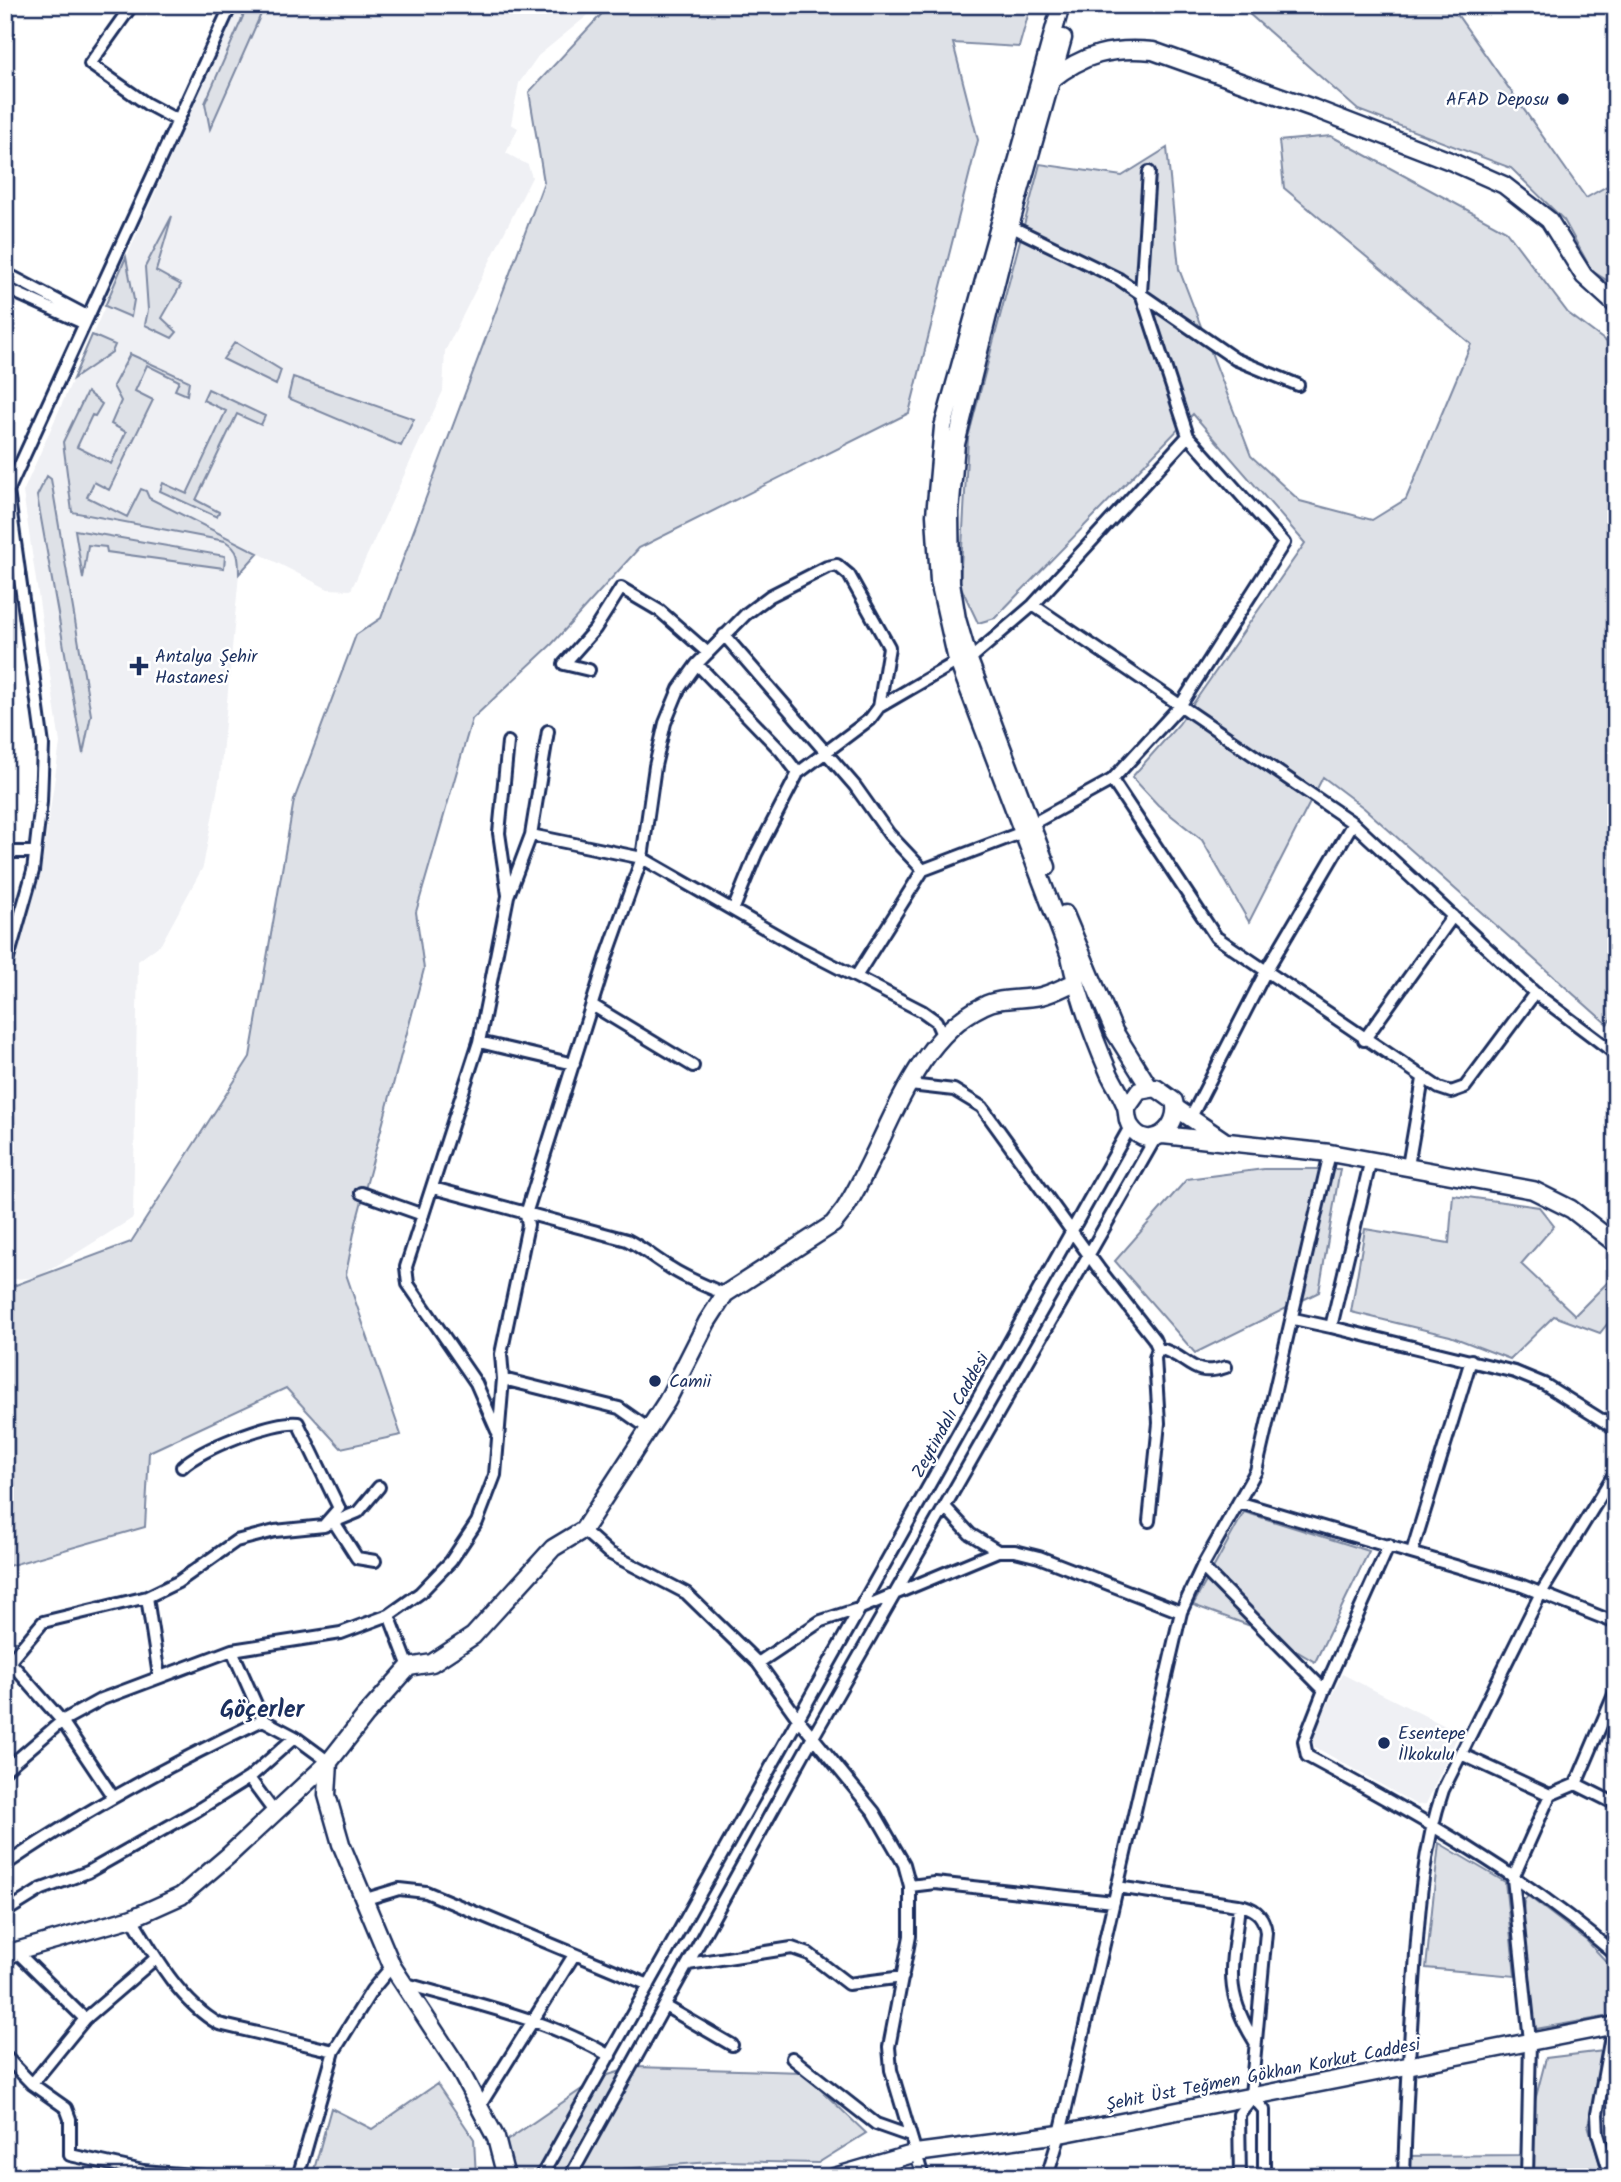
<svg xmlns="http://www.w3.org/2000/svg" width="1621" height="2182" viewBox="0 0 1621 2182" font-family="Kalam,sans-serif">
<rect width="100%" height="100%" fill="#fff"/>
<filter id="ink" filterUnits="userSpaceOnUse"><feTurbulence type="fractalNoise" baseFrequency=".0143" numOctaves="2"/><feDisplacementMap in="SourceGraphic" scale="14" xChannelSelector="R" yChannelSelector="G"/><feConvolveMatrix kernelMatrix="1 2 1 2 8 2 1 2 1" color-interpolation-filters="sRGB"/></filter>
<g filter="url(#ink)">
<path fill="#eff0f4" d="M238,5H595L593,11L538,56L519,83L511,124L518,128L506,153L528,165L532,177L445,351L443,391L351,590L328,589L258,553L239,574L220,776L203,867L161,944L138,961L133,1218L38,1277L5,1280V982L40,878L60,743L23,492Z
M1342,1674L1459,1733L1426,1804L1417,1805L1315,1747L1312,1739Z"/>
<path fill="#dee1e7" stroke="#7c88a2" stroke-width="2" d="M248,5H265L210,129L205,103Z
M610,5H1031L1019,47L953,43L978,140L909,413L639,548L552,644L472,719L416,912L424,969L356,1223L346,1274L401,1435L341,1448L286,1388L149,1452L145,1527L5,1567V1289L131,1242L250,1057L294,800L356,635L381,618L544,182L529,92Z
M1239,5H1459L1454,10L1586,198L1616,181V286L1592,271L1564,220L1511,168L1358,110Z
M1331,136L1506,231L1568,313L1616,349V1013L1607,1024L1364,808L1323,777L1249,922L1202,840L1158,805L1132,777L1179,724L1305,543L1193,414L995,618L978,623L960,585L968,438L1040,164L1122,176L1167,148L1179,269L1251,456L1300,501L1372,520L1406,499L1471,344L1284,188L1279,141Z
M172,216L156,271L181,285L162,318L177,332L172,338L145,325L148,310L145,267Z
M126,257L134,300L131,317L105,306Z
M92,335L115,345L112,352L73,379Z
M235,342L281,370L276,385L223,359Z
M130,354L189,381L187,395L175,390L179,381L147,365L135,391L153,400L109,490L94,482L87,497L127,517L141,489L146,491L149,498L258,553L239,574C239,558 239,550 225,541L72,512L63,442L87,392L102,404L95,416L92,415L77,447L111,464L126,432L111,424L121,401L113,386Z
M293,377L414,419L401,446L288,398Z
M208,389L265,416L261,425L237,414L196,500L219,512L217,517L160,491L163,483L187,494L226,411L203,400Z
M47,476L51,479L91,715L83,754L37,496Z
M75,530L225,556L224,568L107,552L106,547L88,545L83,579Z
M1264,1169H1340L1319,1292L1195,1353L1115,1261L1187,1179Z
M1453,1195L1539,1207L1554,1226L1521,1264L1575,1315L1616,1274V1313L1600,1333L1554,1316L1510,1359L1450,1336L1351,1312L1365,1229L1449,1243Z
M1244,1512L1369,1551L1315,1662L1259,1629L1193,1605Z
M1439,1843L1505,1882L1515,1976L1426,1968Z
M1528,1896L1587,1941L1616,1972V2015L1530,2030L1523,1912L1524,1899Z
M1604,2051L1588,2125L1604,2177H1403L1404,2156L1521,2155L1546,2058Z
M635,2067L802,2072L866,2133L818,2163L724,2161L516,2177L505,2142L598,2078Z
M437,2084L474,2139L476,2177H312L331,2108L372,2129Z"/>
<g fill="none" stroke-linecap="round" stroke-linejoin="round">
<g stroke="#1b2f5e" stroke-width="16">
<path id="street" d="M132,5L90,64L147,104L177,120
M1010,226L1119,279L1235,359L1298,385
M5,273L87,316
M5,288L83,323
M1033,605L1353,823L1535,993L1616,1054
M724,635L855,786L889,834L923,870
M969,660L1033,605L1188,436L1141,293L1149,172
M697,664L781,751L798,773
M589,670L564,664L595,629L621,588L660,611L708,653
M879,707L958,661
M1112,780L1180,706L1284,543L1188,436
M1032,824L1112,780L1216,937L1439,1088L1451,1092L1465,1087L1535,993
M531,835L642,858L794,945L922,1011L936,1021L943,1037
M5,852H35
M508,895L499,833L508,742
M5,969L33,871L41,802L43,745L8,491L231,5
M857,975L923,870L1023,832
M592,1005L693,1066
M1364,1040L1453,916
M479,1042L574,1064
M910,1085L954,1090L982,1107L1099,1269L1154,1339L1158,1348L1155,1358L1159,1423L1149,1521
M1191,1117L1266,971L1353,823
M1408,1166L1423,1079
M433,1188L627,1240C643,1248 654,1258 669,1267C687,1279 706,1286 725,1294
M361,1193L423,1215
M1294,1319L1331,1327L1371,1159
M1331,1327L1515,1372L1544,1384L1616,1429
M1158,1348C1190,1356 1190,1379 1226,1367
M503,1379L619,1408L649,1429
M497,1431L476,1383L408,1284L406,1267L479,1042L508,896L531,835L548,731
M182,1467C200,1449 274,1420 298,1423L339,1508L325,1524
M1241,1503L1520,1585L1616,1623
M945,1507L970,1534L998,1551
M334,1522L357,1558L375,1561
M583,1530L609,1553L686,1593L758,1663L799,1720L874,1812L904,1864L910,1886V1936L889,2047L891,2070L923,2177
M1412,1552L1471,1360
M1202,1567L1324,1690L1304,1741L1307,1756C1415,1814 1523,1874 1616,1955
M147,1597L159,1676
M389,1615L409,1667
M232,1650L263,1720L295,1737L329,1762
M10,1662L62,1721L113,1797
M758,1663L821,1621L861,1608L998,1551H1015L1039,1557L1181,1612
M5,1667L43,1622L147,1597L178,1582L236,1541L275,1531L324,1526L358,1512L379,1487
M1324,1690L1389,1545
M1461,1754L1550,1795L1513,1878L1530,2041L1527,2177
M5,1770L62,1721L102,1699L232,1650L341,1633L389,1615L420,1593L451,1561L477,1522L495,1475L503,1379L501,1354L528,1225L526,1214L607,956L642,858L655,766L665,723L679,689L697,664L746,614L770,596L827,567L837,565L849,575L889,647L879,707L870,719L798,773L756,854L734,908
M249,1778L275,1813
M1576,1784L1616,1804
M1550,1795L1576,1784L1616,1690
M5,1865C87,1809 174,1762 263,1720
M910,1886L935,1883L1114,1902
M1117,1887L1244,1906C1258,1910 1264,1918 1266,1932L1251,2095L1264,2110V2177
M366,1899L399,1889L426,1892L649,1985
M1239,1905C1233,1965 1221,1988 1255,2042
M5,1912L42,1889L88,1872L196,1811L249,1778L295,1737
M132,1918C154,1955 180,2002 219,2024L334,2051
M16,1951L85,2019
M688,1964L792,1948L809,1954L848,1984L903,1977
M403,1983C472,2003 548,2019 610,2056
M665,2006L732,2045
M5,2056L32,2084L66,2108L70,2119V2155L143,2171L218,2177
M792,2058L876,2124L910,2136
M32,2084L85,2019L156,1958
M479,2107L574,1955
M298,2177L334,2051L372,1990L392,1966
M541,2177L1130,1127
M570,2177L813,1737L1156,1137
M1047,2177L1060,2134L1181,1612L1202,1567L1256,1471L1330,1153
M1240,2177L1239,2114L1251,2099
M1404,2177C1406,2107 1410,2038 1415,1969C1419,1907 1423,1849 1443,1790L1541,1593L1616,1471
M1611,2177L1598,2134L1597,2114L1613,2025"/>
</g>
<g stroke="#1b2f5e" stroke-width="21">
<path id="secondary" d="M1061,5L943,427L935,515L939,581L956,656L1070,956C1078,996 1093,1036 1109,1073C1114,1084 1122,1095 1126,1107C1128,1114 1126,1120 1131,1127C1149,1154 1182,1127 1174,1101L1156,1088L1139,1091L1127,1108
M1051,80C1083,54 1112,47 1153,51L1313,108L1450,161L1504,185L1549,220L1584,276L1616,305
M1047,867L969,660L957,619L951,582L950,513L956,444L1010,226L1063,38
M1065,914L1114,1031L1149,1087
M1176,1108L1223,1140
M1163,1135L1330,1153L1533,1190L1571,1209L1616,1244
M329,1762L327,1795L341,1844L392,1966L458,2067L496,2138L506,2177
M5,1958L16,1951L132,1918L181,1896L228,1856L329,1762L365,1716L409,1667L432,1663L473,1636L553,1548L583,1530L667,1401L707,1322L725,1294L833,1224L844,1210C886,1147 909,1041 983,1006C1000,997 1022,1000 1041,996C1053,993 1064,987 1075,982
M834,2177L916,2153L1060,2134L1616,2025"/>
</g>
<use href="#street" stroke="#fff" stroke-width="10"/>
<use href="#secondary" stroke="#fff" stroke-width="16"/>
</g>
</g>
<g fill="#1b2f5e" stroke="#fff" stroke-width="2.5">
<circle cx="1563" cy="99" r="7"/>
<path d="M135.5 655.5h7v7h7v7h-7v7h-7v-7h-7v-7h7z"/>
<circle cx="655" cy="1381" r="7"/>
<circle cx="1384" cy="1743" r="7"/>
</g>
<g text-anchor="middle" stroke-width="5" stroke-linejoin="round" paint-order="stroke">
<g font-size="18" fill="#1b2f5e" stroke="#fff" text-anchor="start">
<text x="1549" y="105" text-anchor="end">AFAD Deposu</text>
<text x="155" y="662">Antalya Şehir<tspan x="155" dy="21">Hastanesi</tspan></text>
<text x="669" y="1387">Camii</text>
<text x="1398" y="1739">Esentepe<tspan x="1398" dy="21">İlkokulu</tspan></text>
</g>
<g font-size="18" fill="#1b2f5e" stroke="#fff">
<text transform="translate(950 1415) rotate(-61)" y="6">Zeytindalı Caddesi</text>
<text transform="translate(1263 2074) rotate(-11)" y="6">Şehit Üst Teğmen Gökhan Korkut Caddesi</text>
</g>
<g font-size="24" font-weight="bold" fill="#1b2f5e" stroke="#fff">
<text x="262" y="1717">Göçerler</text>
</g>
</g>
<rect width="1621" height="2182" fill="none" stroke="#fff" stroke-width="28"/>
<rect x="14" y="14" width="1593" height="2154" fill="none" stroke="#1b2f5e" stroke-width="2.5" filter="url(#ink)"/>
</svg>
